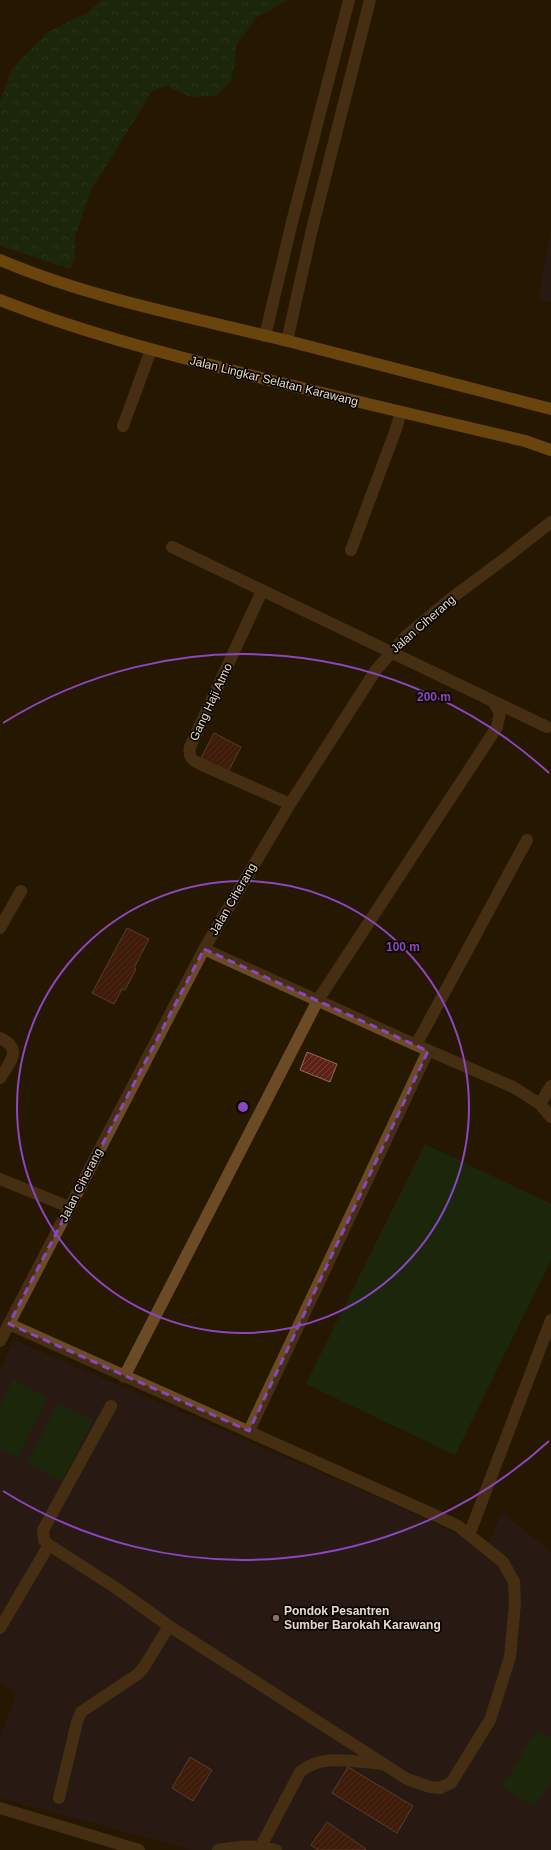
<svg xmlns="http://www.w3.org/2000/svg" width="551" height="1850" viewBox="0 0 551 1850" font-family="Helvetica,sans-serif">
<defs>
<pattern id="forest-crowns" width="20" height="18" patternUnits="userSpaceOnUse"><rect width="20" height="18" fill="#0e391a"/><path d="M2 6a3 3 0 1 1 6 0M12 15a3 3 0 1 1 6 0" fill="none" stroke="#31553a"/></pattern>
<pattern id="building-hatch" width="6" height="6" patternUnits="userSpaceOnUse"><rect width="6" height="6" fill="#5d2118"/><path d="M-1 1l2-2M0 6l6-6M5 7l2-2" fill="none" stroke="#744138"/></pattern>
</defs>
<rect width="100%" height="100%" fill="#271800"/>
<path fill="#2b1d29" d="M551,232V302L538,299Z
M14,1340L405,1509L486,1549L502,1512L551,1552V1850H193L0,1798V1737L17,1693L0,1684V1371Z"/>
<path fill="url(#forest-crowns)" d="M102,0H289L257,17L236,45L235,63L231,82L216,96L190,97L167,86L152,91L89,194L75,237V259L70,269L0,246V103L11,70L49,31L85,14Z"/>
<path fill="#0e391a" d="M425,1144L551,1204V1260L455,1455L306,1384Z
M13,1380L48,1397L18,1458L0,1449V1406Z
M58,1403L93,1420L62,1481L27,1463Z
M537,1729L551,1737V1781L535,1807L502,1787Z"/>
<path fill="url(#building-hatch)" stroke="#8f6b64" d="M214,733L241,747L228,772L201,758Z
M127,928L149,939L134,968L136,969L125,990L122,989L114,1004L92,993Z
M307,1052L337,1064L330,1082L300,1070Z
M190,1757L212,1770L193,1801L172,1788Z
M348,1767L413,1806L397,1833L332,1793Z
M327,1822L366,1849L365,1850H318L311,1845Z"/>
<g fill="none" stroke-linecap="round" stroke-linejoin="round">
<path stroke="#6a4b26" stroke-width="12" d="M265,336L292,222L349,0
M287,341L312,229L370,0
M123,426L151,350
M172,547L547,727
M351,550L396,429L401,412
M262,591L190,747C188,757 192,760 200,764L290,804
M0,928L21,891
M204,949L416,1045L513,1087L540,1104L551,1117
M0,1038C23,1049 11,1061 0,1078
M416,1045L527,840
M540,1104L551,1086
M0,1179L69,1207
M9,1324L439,1517L458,1526L503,1562L514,1582L515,1603L510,1657L490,1720L451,1783L440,1788L430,1787L407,1779L169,1626L116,1588L49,1545L44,1540L43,1530L111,1406
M0,1341L204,949L290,804L376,670L406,636L449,600L508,556L551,522
M124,1377L318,1000L497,727L500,713L493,701
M249,1431L428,1051
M469,1535L551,1320
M0,1628L49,1545
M59,1798L77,1722L81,1712L138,1674L144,1667L169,1626
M0,1808L139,1850
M261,1846L300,1772C322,1753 356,1762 382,1764
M218,1850C239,1846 256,1845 276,1850"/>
<path stroke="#ba7a1d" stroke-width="12" d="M0,260C92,299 191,317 288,341C376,363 463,387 551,409
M0,300C76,330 155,351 234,371C331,396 428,418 525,441L551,450"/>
</g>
<path d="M0 0H551V1850H0ZM204,949L428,1051L249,1431L9,1324Z" fill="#271800" fill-opacity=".55" fill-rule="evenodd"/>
<path fill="none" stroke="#8b46c1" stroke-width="3" stroke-dasharray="8 5" stroke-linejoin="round" d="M204,949L428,1051L249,1431L9,1324Z"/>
<g fill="none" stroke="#8b46c1" stroke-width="2">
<circle cx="243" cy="1107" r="226"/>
<path d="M549 1441A453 453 0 0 1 3 1491M3 723A453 453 0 0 1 549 773"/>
</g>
<circle fill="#8d6e63" stroke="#0b0500" stroke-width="1.5" cx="276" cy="1618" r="4"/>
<g text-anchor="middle" stroke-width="3.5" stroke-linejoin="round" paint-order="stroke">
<g font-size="12" fill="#e4daca" stroke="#0b0500">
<text transform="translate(274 381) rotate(14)" y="4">Jalan Lingkar Selatan Karawang</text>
<text transform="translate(423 624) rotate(-41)" y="4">Jalan Ciherang</text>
<text transform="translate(211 702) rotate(-65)" y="4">Gang Haji Atmo</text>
<text transform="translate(233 899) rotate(-60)" y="4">Jalan Ciherang</text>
<text transform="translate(81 1185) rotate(-63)" y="4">Jalan Ciherang</text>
</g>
<g font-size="12" font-weight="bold" fill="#e4daca" stroke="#0b0500" text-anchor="start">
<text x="284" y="1615">Pondok Pesantren<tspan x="284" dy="14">Sumber Barokah Karawang</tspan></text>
</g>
</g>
<circle cx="243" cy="1107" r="6" fill="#8b46c1" stroke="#0b0500" stroke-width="2"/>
<g font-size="12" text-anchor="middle" font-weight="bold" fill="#8b46c1" stroke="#0b0500" stroke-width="3.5" stroke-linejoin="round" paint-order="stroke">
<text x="434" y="701">200 m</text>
<text x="403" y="951">100 m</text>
</g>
</svg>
